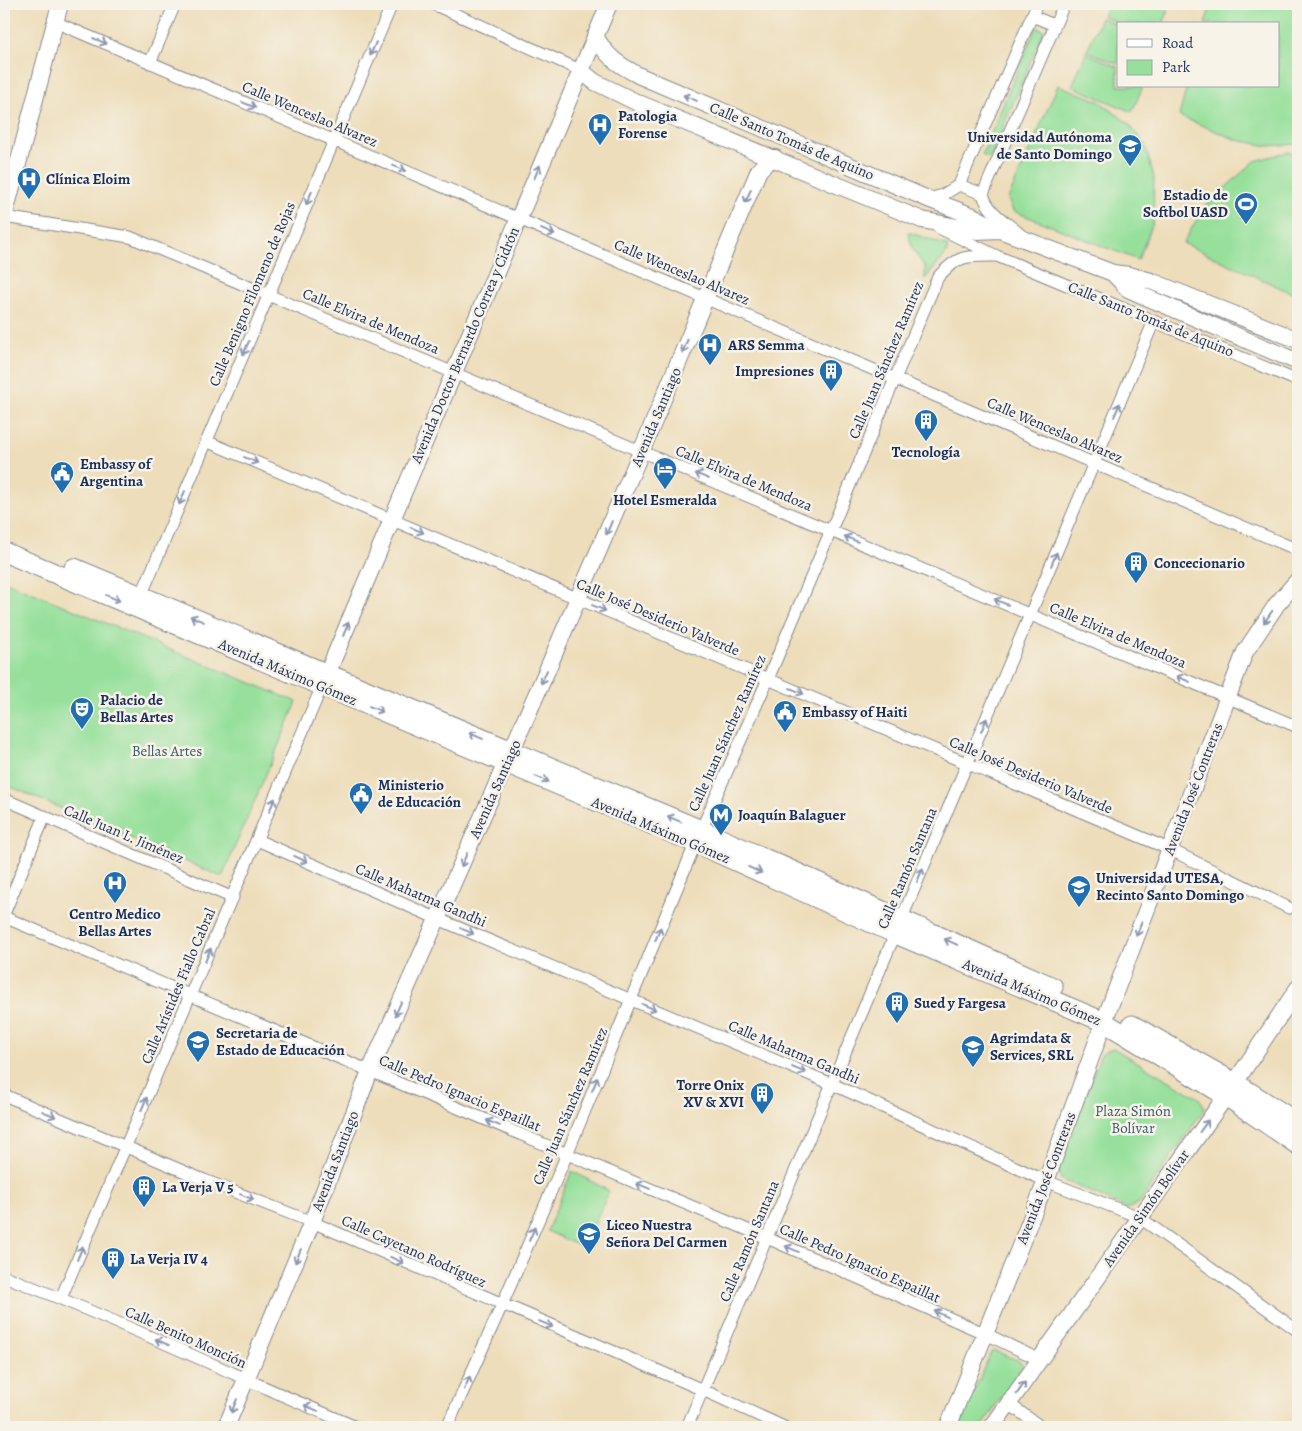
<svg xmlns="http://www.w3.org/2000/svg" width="1302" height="1431" viewBox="0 0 1302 1431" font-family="Alegreya,serif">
<rect width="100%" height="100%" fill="#f7f3e8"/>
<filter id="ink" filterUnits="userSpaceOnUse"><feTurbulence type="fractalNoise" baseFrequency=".02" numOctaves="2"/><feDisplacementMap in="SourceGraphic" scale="10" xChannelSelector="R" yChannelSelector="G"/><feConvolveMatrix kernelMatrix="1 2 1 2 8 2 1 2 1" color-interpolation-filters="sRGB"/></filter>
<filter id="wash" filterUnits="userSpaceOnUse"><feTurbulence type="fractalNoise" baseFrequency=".0096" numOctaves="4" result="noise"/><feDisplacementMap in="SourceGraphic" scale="20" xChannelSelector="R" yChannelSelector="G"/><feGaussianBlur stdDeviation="1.12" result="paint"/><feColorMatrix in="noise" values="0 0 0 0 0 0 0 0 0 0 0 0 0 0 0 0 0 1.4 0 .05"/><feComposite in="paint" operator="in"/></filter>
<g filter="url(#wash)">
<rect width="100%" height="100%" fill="#edddba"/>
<path fill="#96e09b" stroke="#58887c" d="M1108,4H1151L1168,11L1163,24H1121L1103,16Z
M1211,4H1298V144L1268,146L1237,140L1179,116L1187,86H1278V24H1205Z
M1101,18L1118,25V64L1087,51Z
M1036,27L1044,30L990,158L982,155Z
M1086,53L1118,67V86H1143L1132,112L1072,86Z
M1058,85L1099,101L1128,123L1145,145L1154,177L1153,223L1138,260L1013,211L1008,199Z
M1287,152L1298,153V296L1183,243L1205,206L1255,161Z
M908,232L948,246L946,254L925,279V267L913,250Z
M4,581L297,702L222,877L4,784Z
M1113,1048L1199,1098L1205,1108L1139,1203L1127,1209L1061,1179L1058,1171L1101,1054Z
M572,1171L609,1191L584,1248L547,1231Z
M995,1351L1019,1361L1023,1366L981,1427H959L991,1352Z"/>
</g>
<g filter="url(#ink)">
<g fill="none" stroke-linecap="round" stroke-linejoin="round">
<g stroke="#84868c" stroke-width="13">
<path id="street" d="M433,4L580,70
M1032,16L1054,25
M55,22L1298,550
M150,63L175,4
M959,185L983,194
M928,199L943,195L959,185L1037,4
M4,217L130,237L1298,727
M939,228L997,256L1298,381
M1023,237C1008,222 989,215 983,194L1064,4
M206,441L1169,849L1289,908
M141,596L392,4
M4,799L233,898
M257,840L438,919L832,1084L1046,1181L1139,1217L1298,1331
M4,914L45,816
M4,917L767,1238L986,1334L1040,1360
M4,1095L204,1180L312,1222L703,1390L784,1427
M4,1276C123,1322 238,1377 356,1427
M61,1298L322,686
M1009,1404L1041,1427
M447,1427L502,1305L567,1154L701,830L768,679L938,277C959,254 967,256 997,256
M687,1427L1154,321
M1294,1427L1298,1422"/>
</g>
<g stroke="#84868c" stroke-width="18">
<path id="secondary" d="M595,36C608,58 617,64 640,76L928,199L973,216L1000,230L1113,273L1129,275L1151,281L1298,340
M580,70L595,82L636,102L922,220L977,231L999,230
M4,217L60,4
M1113,273L1128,289L1146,297L1298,362
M322,686L609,4
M226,1427L312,1222L370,1071L548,668L641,452L759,170L766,163L775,158
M948,1427L1046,1181L1108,1011L1245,652L1277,604L1298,580
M992,1427L1226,1096L1298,988"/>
</g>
<g stroke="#84868c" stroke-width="21">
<path id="primary" d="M4,552L696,843L896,934L1104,1022L1226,1096L1298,1145
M74,568L701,830L1053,987
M1132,1025L1235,1083L1298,1123"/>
</g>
<use href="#street" stroke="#fff" stroke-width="11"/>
<use href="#secondary" stroke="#fff" stroke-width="16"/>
<use href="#primary" stroke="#fff" stroke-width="19"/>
</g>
<defs><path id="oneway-shaft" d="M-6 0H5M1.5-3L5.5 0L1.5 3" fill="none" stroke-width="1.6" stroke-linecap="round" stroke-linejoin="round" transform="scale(1.25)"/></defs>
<g stroke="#8d97ae">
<use href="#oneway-shaft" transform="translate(100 41) rotate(23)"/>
<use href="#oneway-shaft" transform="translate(373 49) rotate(113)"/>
<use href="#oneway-shaft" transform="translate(690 98) rotate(-157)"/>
<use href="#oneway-shaft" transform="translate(249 105) rotate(23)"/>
<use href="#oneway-shaft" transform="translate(399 168) rotate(23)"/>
<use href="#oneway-shaft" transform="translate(537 172) rotate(-67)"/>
<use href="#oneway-shaft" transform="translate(748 196) rotate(113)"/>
<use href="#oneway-shaft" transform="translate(309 198) rotate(113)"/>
<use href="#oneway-shaft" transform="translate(548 232) rotate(23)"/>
<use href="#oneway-shaft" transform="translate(685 346) rotate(112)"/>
<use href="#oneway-shaft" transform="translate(246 348) rotate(113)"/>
<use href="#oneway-shaft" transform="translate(1117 410) rotate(-67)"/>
<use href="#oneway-shaft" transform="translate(251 460) rotate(23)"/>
<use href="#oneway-shaft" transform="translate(702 476) rotate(-157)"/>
<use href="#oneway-shaft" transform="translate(182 498) rotate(113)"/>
<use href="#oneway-shaft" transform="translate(609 528) rotate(113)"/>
<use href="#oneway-shaft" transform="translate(417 530) rotate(23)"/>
<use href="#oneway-shaft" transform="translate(851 539) rotate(-157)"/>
<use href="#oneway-shaft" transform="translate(1054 559) rotate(-67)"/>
<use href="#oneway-shaft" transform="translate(113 598) rotate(23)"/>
<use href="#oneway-shaft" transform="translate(1001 602) rotate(-157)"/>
<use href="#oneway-shaft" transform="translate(599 608) rotate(23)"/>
<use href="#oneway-shaft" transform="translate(1268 617) rotate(125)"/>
<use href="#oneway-shaft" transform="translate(197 619) rotate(-157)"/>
<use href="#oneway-shaft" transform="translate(346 629) rotate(-67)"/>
<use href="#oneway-shaft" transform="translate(544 677) rotate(114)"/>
<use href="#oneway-shaft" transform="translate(1183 679) rotate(-157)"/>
<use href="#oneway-shaft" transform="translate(797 691) rotate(23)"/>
<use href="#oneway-shaft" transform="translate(376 709) rotate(23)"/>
<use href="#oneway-shaft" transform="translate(984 725) rotate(-67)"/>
<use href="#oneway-shaft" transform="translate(476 736) rotate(-157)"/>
<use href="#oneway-shaft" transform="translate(542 779) rotate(22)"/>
<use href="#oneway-shaft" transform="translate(272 805) rotate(-67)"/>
<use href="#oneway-shaft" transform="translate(674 819) rotate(-157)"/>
<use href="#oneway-shaft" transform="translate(301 859) rotate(24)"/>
<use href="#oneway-shaft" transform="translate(464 860) rotate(114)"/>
<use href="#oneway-shaft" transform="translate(755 870) rotate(24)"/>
<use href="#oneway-shaft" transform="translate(920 875) rotate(-67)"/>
<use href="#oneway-shaft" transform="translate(1139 929) rotate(111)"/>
<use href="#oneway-shaft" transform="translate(467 931) rotate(23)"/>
<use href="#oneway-shaft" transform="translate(658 934) rotate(-67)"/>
<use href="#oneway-shaft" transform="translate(951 942) rotate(-156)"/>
<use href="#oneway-shaft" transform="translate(208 955) rotate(-67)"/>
<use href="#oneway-shaft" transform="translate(649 1007) rotate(23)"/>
<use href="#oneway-shaft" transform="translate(398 1009) rotate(114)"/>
<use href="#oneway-shaft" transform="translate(799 1070) rotate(23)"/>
<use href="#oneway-shaft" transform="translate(595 1084) rotate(-67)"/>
<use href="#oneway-shaft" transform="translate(144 1104) rotate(-67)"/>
<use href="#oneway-shaft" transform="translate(49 1114) rotate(23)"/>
<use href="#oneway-shaft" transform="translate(493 1123) rotate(-157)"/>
<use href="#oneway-shaft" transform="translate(1204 1126) rotate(-54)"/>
<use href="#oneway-shaft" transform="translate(643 1186) rotate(-157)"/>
<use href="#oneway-shaft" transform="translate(247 1197) rotate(22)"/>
<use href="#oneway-shaft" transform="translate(532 1234) rotate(-67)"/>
<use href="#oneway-shaft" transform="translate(792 1249) rotate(-156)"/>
<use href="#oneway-shaft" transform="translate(80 1253) rotate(-67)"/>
<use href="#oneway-shaft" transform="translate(298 1256) rotate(113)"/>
<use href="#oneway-shaft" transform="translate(397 1260) rotate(24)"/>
<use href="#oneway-shaft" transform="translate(941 1314) rotate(-156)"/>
<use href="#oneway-shaft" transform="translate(546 1324) rotate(23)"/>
<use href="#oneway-shaft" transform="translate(162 1342) rotate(-156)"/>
<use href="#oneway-shaft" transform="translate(467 1383) rotate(-66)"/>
<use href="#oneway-shaft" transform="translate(1021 1388) rotate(-55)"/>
<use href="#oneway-shaft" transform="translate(234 1406) rotate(113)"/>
<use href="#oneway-shaft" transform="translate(311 1408) rotate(-157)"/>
</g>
</g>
<defs>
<g id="hospital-pin" transform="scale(1.25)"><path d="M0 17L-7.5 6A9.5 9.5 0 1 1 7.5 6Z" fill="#1f6fb2" stroke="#f7f3e8"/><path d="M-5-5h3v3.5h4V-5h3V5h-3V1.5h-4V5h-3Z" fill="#fff"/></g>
<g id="university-pin" transform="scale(1.25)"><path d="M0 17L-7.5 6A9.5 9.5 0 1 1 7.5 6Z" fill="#1f6fb2" stroke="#f7f3e8"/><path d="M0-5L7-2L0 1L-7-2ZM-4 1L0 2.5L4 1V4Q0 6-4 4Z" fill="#fff"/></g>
<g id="stadium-pin" transform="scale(1.25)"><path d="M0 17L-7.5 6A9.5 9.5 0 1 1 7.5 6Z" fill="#1f6fb2" stroke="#f7f3e8"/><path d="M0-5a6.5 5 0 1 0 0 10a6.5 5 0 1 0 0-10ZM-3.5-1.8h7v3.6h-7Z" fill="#fff"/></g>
<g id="building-pin" transform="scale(1.25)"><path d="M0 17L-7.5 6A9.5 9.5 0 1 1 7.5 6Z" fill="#1f6fb2" stroke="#f7f3e8"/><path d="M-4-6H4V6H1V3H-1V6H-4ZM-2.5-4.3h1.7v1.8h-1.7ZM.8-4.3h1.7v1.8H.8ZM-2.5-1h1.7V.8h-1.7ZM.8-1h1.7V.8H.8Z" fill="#fff"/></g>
<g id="hotel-pin" transform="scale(1.25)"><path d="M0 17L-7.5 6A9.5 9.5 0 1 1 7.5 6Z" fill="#1f6fb2" stroke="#f7f3e8"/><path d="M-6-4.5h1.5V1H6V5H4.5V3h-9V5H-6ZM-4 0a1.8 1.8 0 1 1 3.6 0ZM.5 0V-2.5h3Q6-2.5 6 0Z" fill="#fff"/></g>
<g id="civic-pin" transform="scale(1.25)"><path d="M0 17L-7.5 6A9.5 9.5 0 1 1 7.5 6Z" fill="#1f6fb2" stroke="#f7f3e8"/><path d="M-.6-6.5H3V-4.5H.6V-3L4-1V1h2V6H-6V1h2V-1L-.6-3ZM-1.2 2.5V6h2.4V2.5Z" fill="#fff"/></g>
<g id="theatre-pin" transform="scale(1.25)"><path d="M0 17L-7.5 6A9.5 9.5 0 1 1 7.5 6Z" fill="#1f6fb2" stroke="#f7f3e8"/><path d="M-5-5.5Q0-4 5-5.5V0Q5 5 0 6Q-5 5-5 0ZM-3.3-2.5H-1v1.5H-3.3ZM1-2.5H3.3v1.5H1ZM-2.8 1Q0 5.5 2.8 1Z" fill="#fff"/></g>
<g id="metro-pin" transform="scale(1.25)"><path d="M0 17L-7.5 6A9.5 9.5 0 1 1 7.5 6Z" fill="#1f6fb2" stroke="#f7f3e8"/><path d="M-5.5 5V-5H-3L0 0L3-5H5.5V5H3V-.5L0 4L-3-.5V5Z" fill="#fff"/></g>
<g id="school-pin" transform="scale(1.25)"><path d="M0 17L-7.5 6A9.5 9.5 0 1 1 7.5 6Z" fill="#1f6fb2" stroke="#f7f3e8"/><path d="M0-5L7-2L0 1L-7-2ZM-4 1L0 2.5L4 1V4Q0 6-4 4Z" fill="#fff"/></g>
</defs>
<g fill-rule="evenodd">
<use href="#hospital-pin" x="600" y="125"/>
<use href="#university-pin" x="1130" y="146"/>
<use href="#hospital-pin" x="29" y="179"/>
<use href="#stadium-pin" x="1246" y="204"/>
<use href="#hospital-pin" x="710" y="345"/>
<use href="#building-pin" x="831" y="371"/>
<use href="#building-pin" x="926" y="421"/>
<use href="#hotel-pin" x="665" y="469"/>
<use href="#civic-pin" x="62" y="473"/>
<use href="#building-pin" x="1136" y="563"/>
<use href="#theatre-pin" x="82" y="709"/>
<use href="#civic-pin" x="785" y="712"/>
<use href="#civic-pin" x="361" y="794"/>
<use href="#metro-pin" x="721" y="815"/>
<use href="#hospital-pin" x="115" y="883"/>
<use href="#university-pin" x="1079" y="887"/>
<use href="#building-pin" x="897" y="1003"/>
<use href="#university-pin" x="198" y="1042"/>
<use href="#university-pin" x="973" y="1047"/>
<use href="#building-pin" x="762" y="1094"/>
<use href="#building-pin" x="144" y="1187"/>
<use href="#school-pin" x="589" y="1234"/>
<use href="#building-pin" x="113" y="1259"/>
</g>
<g text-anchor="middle" stroke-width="5" stroke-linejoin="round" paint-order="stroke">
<g font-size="15" fill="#1b2f5e" stroke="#f7f3e8">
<text transform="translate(310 114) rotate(23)" y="5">Calle Wenceslao Alvarez</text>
<text transform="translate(792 141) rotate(23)" y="5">Calle Santo Tomás de Aquino</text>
<text transform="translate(682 272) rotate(23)" y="5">Calle Wenceslao Alvarez</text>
<text transform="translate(252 294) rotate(-67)" y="5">Calle Benigno Filomeno de Rojas</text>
<text transform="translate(1151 319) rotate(22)" y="5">Calle Santo Tomás de Aquino</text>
<text transform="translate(371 321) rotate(23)" y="5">Calle Elvira de Mendoza</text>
<text transform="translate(465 345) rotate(-67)" y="5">Avenida Doctor Bernardo Correa y Cidrón</text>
<text transform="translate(886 360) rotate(-67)" y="5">Calle Juan Sánchez Ramírez</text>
<text transform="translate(656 417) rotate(-67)" y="5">Avenida Santiago</text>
<text transform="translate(1055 430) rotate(23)" y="5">Calle Wenceslao Alvarez</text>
<text transform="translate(744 478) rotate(23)" y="5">Calle Elvira de Mendoza</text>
<text transform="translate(658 617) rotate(23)" y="5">Calle José Desiderio Valverde</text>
<text transform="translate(1118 635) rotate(23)" y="5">Calle Elvira de Mendoza</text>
<text transform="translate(288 672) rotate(23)" y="5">Avenida Máximo Gómez</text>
<text transform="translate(727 733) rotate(-66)" y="5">Calle Juan Sánchez Ramírez</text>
<text transform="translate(1031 775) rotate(23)" y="5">Calle José Desiderio Valverde</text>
<text transform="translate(495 789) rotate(-66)" y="5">Avenida Santiago</text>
<text transform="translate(1193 789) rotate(-69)" y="5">Avenida José Contreras</text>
<text transform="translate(661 830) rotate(23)" y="5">Avenida Máximo Gómez</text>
<text transform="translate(124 834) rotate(23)" y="5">Calle Juan L. Jiménez</text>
<text transform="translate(907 868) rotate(-67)" y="5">Calle Ramón Santana</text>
<text transform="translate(421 895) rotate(23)" y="5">Calle Mahatma Gandhi</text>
<text transform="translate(178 986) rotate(-67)" y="5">Calle Arístides Fiallo Cabral</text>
<text transform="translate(1032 992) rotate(23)" y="5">Avenida Máximo Gómez</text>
<text transform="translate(794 1052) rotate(23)" y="5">Calle Mahatma Gandhi</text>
<text transform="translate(460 1093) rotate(23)" y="5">Calle Pedro Ignacio Espaillat</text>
<text transform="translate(570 1106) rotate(-67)" y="5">Calle Juan Sánchez Ramírez</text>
<text transform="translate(335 1161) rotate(-69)" y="5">Avenida Santiago</text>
<text transform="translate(1046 1178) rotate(-69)" y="5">Avenida José Contreras</text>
<text transform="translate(1146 1208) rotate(-55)" y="5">Avenida Simón Bolívar</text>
<text transform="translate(749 1241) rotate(-67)" y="5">Calle Ramón Santana</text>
<text transform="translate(414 1251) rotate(24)" y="5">Calle Cayetano Rodríguez</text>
<text transform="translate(860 1263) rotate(24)" y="5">Calle Pedro Ignacio Espaillat</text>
<text transform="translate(186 1337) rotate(24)" y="5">Calle Benito Monción</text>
</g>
<g font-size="15" font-weight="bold" fill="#1b2f5e" stroke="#f7f3e8" text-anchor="start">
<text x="618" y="121">Patologia<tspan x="618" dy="17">Forense</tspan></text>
<text x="1112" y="142" text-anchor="end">Universidad Autónoma<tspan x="1112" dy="17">de Santo Domingo</tspan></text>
<text x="46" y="184">Clínica Eloim</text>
<text x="1228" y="200" text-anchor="end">Estadio de<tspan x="1228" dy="17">Softbol UASD</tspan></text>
<text x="728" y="350">ARS Semma</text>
<text x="814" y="376" text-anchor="end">Impresiones</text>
<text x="926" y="457" text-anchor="middle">Tecnología</text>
<text x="80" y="469">Embassy of<tspan x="80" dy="17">Argentina</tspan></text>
<text x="665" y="505" text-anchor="middle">Hotel Esmeralda</text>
<text x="1154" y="568">Concecionario</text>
<text x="100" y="705">Palacio de<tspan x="100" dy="17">Bellas Artes</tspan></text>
<text x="802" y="717">Embassy of Haiti</text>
<text x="378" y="790">Ministerio<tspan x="378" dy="17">de Educación</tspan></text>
<text x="738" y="820">Joaquín Balaguer</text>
<text x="1096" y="883">Universidad UTESA,<tspan x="1096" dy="17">Recinto Santo Domingo</tspan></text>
<text x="115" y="919" text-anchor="middle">Centro Medico<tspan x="115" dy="17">Bellas Artes</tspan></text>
<text x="914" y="1008">Sued y Fargesa</text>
<text x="216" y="1038">Secretaria de<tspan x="216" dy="17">Estado de Educación</tspan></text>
<text x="990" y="1043">Agrimdata &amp;<tspan x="990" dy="17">Services, SRL</tspan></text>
<text x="744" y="1090" text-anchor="end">Torre Onix<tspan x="744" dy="17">XV &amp; XVI</tspan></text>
<text x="162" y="1192">La Verja V 5</text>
<text x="606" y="1230">Liceo Nuestra<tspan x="606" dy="17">Señora Del Carmen</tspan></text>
<text x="130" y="1264">La Verja IV 4</text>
</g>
<g font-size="15" fill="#3a5b6d" stroke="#f7f3e8">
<text x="167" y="756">Bellas Artes</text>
<text x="1133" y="1116">Plaza Simón<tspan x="1133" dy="17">Bolívar</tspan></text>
</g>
</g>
<rect width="1302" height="1431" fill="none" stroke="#f7f3e8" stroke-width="20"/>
<rect x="1117" y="22" width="162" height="65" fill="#f7f3e8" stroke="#9fa5b1"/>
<rect x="1127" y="39" width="25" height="8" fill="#ffffff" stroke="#9fa5b1"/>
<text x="1162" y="48" font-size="15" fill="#1b2f5e">Road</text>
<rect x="1127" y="60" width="25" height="15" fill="#96e09b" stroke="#9fa5b1"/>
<text x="1162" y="72" font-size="15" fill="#1b2f5e">Park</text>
</svg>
